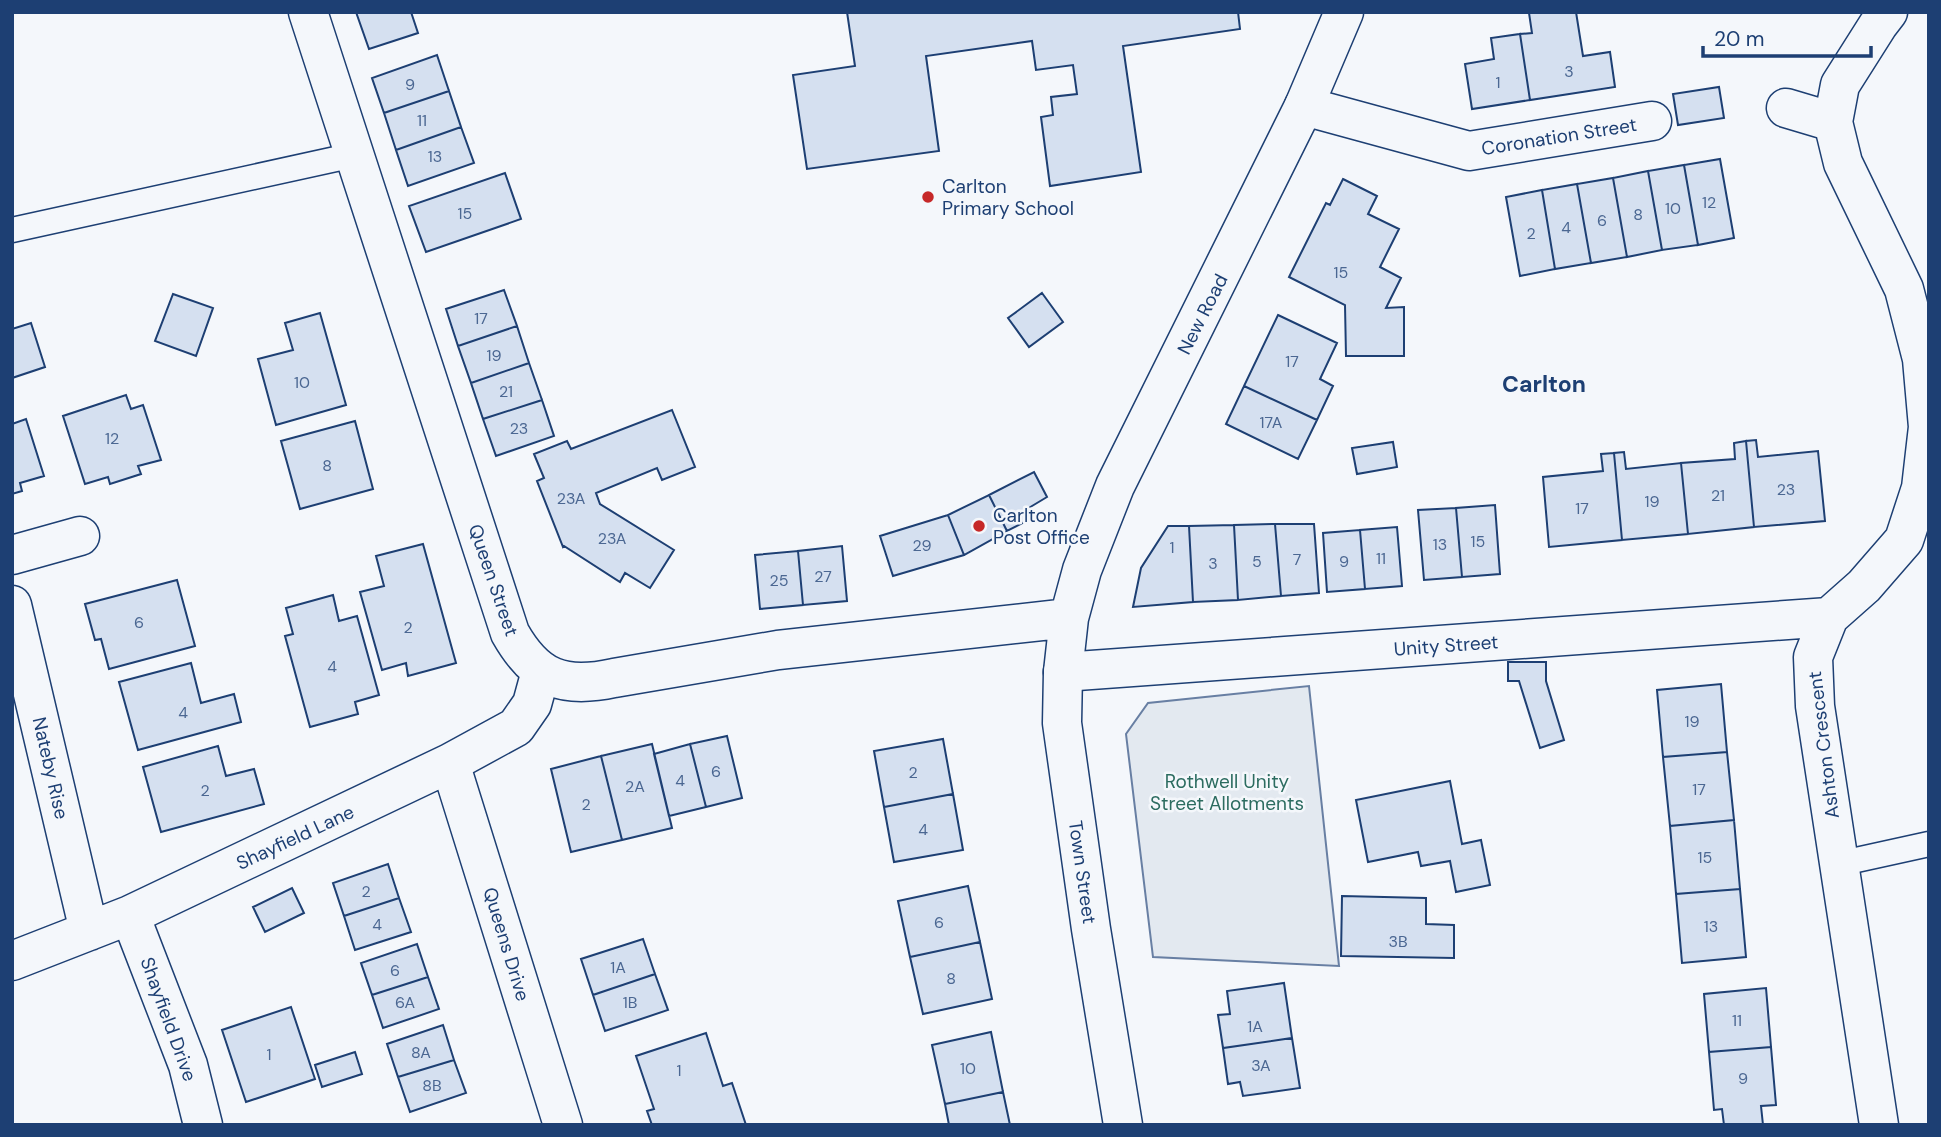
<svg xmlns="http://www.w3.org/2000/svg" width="1941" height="1137" viewBox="0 0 1941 1137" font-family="'DM Sans',sans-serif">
<rect width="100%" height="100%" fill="#f4f7fb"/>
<path fill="#e3e9f0" stroke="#687fa3" stroke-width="2" d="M1309,686L1339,966L1153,957L1126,734L1148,703Z"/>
<path fill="#d5e0f0" stroke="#1d3f73" stroke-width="2" d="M356,12H411L418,33L369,49Z
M847,12H1238L1240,29L1123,46L1141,172L1050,186L1041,117L1053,115L1051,97L1077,94L1073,65L1036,70L1032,41L926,56L939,151L807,169L793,75L855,66Z
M1576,12L1583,56L1610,52L1615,87L1530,100L1520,34L1532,33L1529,13Z
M1520,34L1530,100L1472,109L1465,64L1494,59L1491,38Z
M437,55L449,91L384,113L372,78Z
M1719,87L1724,118L1678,125L1673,94Z
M449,91L461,127L396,150L384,113Z
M461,127L474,163L408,186L396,150Z
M1720,159L1734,238L1698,245L1684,165Z
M1684,165L1698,245L1662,250L1648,171Z
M1648,171L1662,250L1627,257L1613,178Z
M505,173L521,219L426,252L409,206Z
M1613,178L1627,257L1591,263L1577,184Z
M1343,179L1377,196L1368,214L1399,229L1380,267L1401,278L1386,308L1404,307V356H1346L1345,305L1289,277L1326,203L1330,205Z
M1577,184L1591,263L1555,269L1542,190Z
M1542,190L1555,269L1520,276L1506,197Z
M504,290L517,326L458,346L446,309Z
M1042,293L1063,322L1029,347L1008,318Z
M173,294L213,308L196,356L155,341Z
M320,313L346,405L276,425L258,359L293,350L285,323Z
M1278,315L1337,343L1320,379L1333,386L1317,420L1244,386Z
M31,323L45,367L12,378V329Z
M517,326L529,363L471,383L458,346Z
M529,363L542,400L483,419L471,383Z
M1244,386L1317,420L1298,459L1226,424Z
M126,395L131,409L143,405L161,460L138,466L141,474L110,484L108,477L85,484L63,416Z
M542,400L554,436L496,456L483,419Z
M672,410L695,467L662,480L657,468L596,493L600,504L674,550L650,588L625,573L620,582L564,546L563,547L537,481L544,478L534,454L567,441L571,449Z
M26,419L44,476L20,483L22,491L12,494V424Z
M355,421L373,489L300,509L281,441Z
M1756,440L1758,457L1818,451L1825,521L1754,527L1746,441Z
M1746,441L1754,527L1688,534L1681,463L1735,459L1734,443Z
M1393,442L1397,467L1357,474L1352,448Z
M1624,452L1626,469L1681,463L1688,534L1622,540L1614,453Z
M1614,453L1622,540L1549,547L1543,477L1603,471L1601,454Z
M1034,472L1047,497L1027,509L1032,518L1007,531L989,495Z
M989,495L1007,531L964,555L948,515Z
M1495,505L1500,574L1462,577L1456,508Z
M1456,508L1462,577L1424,580L1418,510Z
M948,515L964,555L893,576L880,536Z
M1275,524L1281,596L1238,600L1234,525Z
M1275,524H1314L1319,593L1281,596Z
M1234,525L1238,600L1193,602L1189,526Z
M1168,526H1189L1193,602L1133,607L1141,568Z
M1397,527L1402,586L1365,589L1360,530Z
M1360,530L1365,589L1327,592L1323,533Z
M423,544L456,663L408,676L406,663L382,670L360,592L384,586L376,556Z
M842,546L847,601L803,605L798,551Z
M798,551L803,605L760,609L755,555Z
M177,580L195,646L109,669L101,639L95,640L85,604Z
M333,595L339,621L357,616L379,695L355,702L358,714L310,727L285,636L293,634L286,608Z
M1508,662H1546V681L1564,740L1540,748L1519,681H1508Z
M191,663L201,703L234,694L241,722L138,750L119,682Z
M1721,684L1727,752L1663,757L1657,690Z
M727,736L742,798L706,807L690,744Z
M943,739L953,794L884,807L874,751Z
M652,744L672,828L622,840L601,756Z
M690,744L706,807L669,816L654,754Z
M218,746L226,776L254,769L264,804L161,832L143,767Z
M1727,752L1734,820L1670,826L1663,757Z
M601,756L622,840L571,852L551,769Z
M1450,781L1462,844L1481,840L1490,885L1456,892L1450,861L1421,866L1418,852L1368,862L1356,800Z
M953,794L963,850L894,862L884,807Z
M1734,820L1740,889L1676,894L1670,826Z
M388,864L399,898L344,916L333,883Z
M968,886L980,942L910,957L898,901Z
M292,888L304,913L265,932L253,907Z
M1740,889L1746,957L1682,963L1676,894Z
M1342,896L1426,898V924L1454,925V958L1341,956Z
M399,898L411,932L355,950L344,916Z
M643,939L655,974L593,995L581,959Z
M980,942L992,999L923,1014L910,957Z
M417,944L428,977L372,995L361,963Z
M655,974L668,1010L605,1031L593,995Z
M428,977L439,1009L383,1028L372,995Z
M1284,983L1292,1038L1223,1048L1218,1015L1230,1014L1227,991Z
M1766,988L1771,1047L1709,1052L1704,994Z
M291,1007L315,1079L246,1102L222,1030Z
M443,1025L454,1060L398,1077L387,1044Z
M991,1032L1003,1092L945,1104L932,1045Z
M706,1033L723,1086L732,1083L746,1125H652L647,1111L654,1109L636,1056Z
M1292,1038L1300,1088L1243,1096L1240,1082L1228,1084L1223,1048Z
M1771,1047L1776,1105L1761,1106L1763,1125H1724L1722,1109L1714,1110L1709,1052Z
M355,1052L362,1074L322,1087L315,1065Z
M454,1060L466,1093L410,1112L398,1077Z
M1003,1092L1010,1125H949L945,1104Z"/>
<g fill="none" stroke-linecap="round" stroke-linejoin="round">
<g stroke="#1d3f73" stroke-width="27">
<path id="service" d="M12,230L354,155
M1838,864L1929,844"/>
</g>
<g stroke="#1d3f73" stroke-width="41">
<path id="minor" d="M1304,106L1469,151L1652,121
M1786,108L1833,122
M12,555L80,536
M12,605L89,931
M1063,672L1829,617
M450,763L563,1125
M130,915L188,1065L203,1125
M12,961L130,915L450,763L516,727L532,704L541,671
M1879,1125L1815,706L1813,657L1829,617L1864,586L1904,540L1921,488L1928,427L1922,359L1904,289L1843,163L1833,122L1840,85L1878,25L1888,12"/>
</g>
<g stroke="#1d3f73" stroke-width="41">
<path id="tertiary" d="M308,12L510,633C536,679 563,689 614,678L778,650L1069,618
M1123,1125L1091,929L1062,723L1063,672L1069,618L1082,570L1115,486L1304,106L1344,12"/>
</g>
<use href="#service" stroke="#f4f7fb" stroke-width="24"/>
<use href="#minor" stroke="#f4f7fb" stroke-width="38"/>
<use href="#tertiary" stroke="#f4f7fb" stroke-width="38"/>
</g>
<g fill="#c62828" stroke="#f4f7fb" stroke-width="2.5">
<circle cx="928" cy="197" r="7"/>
<circle cx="979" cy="526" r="7"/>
</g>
<g text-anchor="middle" stroke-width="5" stroke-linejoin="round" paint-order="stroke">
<g font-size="16" fill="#4b6792">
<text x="1569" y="77">3</text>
<text x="1498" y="88">1</text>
<text x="410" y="90">9</text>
<text x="422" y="126">11</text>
<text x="435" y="162">13</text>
<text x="1709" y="208">12</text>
<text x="1673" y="214">10</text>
<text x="465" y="219">15</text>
<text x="1638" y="220">8</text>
<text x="1602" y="226">6</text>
<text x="1566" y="233">4</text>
<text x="1531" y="239">2</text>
<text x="1341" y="278">15</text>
<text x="481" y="324">17</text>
<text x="494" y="361">19</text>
<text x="1292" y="367">17</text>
<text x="302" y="388">10</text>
<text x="506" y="397">21</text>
<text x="1271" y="428">17A</text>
<text x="519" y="434">23</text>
<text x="112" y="444">12</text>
<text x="327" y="471">8</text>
<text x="1786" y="495">23</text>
<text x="1718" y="501">21</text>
<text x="571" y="504">23A</text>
<text x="1652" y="507">19</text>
<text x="1582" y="514">17</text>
<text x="612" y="544">23A</text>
<text x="1478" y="547">15</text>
<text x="1440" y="550">13</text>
<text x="922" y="551">29</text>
<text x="1172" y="553">1</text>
<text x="1381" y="564">11</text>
<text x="1297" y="565">7</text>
<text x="1257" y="567">5</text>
<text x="1344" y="567">9</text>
<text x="1213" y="569">3</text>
<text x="823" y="582">27</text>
<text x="779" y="586">25</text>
<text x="139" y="628">6</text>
<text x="408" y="633">2</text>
<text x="332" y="672">4</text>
<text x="183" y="718">4</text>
<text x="1692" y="727">19</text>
<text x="716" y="777">6</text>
<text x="913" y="778">2</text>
<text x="680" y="786">4</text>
<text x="635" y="792">2A</text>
<text x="1699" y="795">17</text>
<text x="205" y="796">2</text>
<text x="586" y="810">2</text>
<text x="923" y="835">4</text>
<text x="1705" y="863">15</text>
<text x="366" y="897">2</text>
<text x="939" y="928">6</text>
<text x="377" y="930">4</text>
<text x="1711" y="932">13</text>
<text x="1398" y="947">3B</text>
<text x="618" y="973">1A</text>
<text x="395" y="976">6</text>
<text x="951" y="984">8</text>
<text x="405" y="1008">6A</text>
<text x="630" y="1008">1B</text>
<text x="1737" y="1026">11</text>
<text x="1255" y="1032">1A</text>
<text x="421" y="1058">8A</text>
<text x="269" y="1060">1</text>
<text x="1261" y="1071">3A</text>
<text x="968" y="1074">10</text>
<text x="679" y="1076">1</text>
<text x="1743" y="1084">9</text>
<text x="432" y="1091">8B</text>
</g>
<g font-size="19" fill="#1d3f73" stroke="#f4f7fb">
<text transform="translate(1559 136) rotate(-9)" y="7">Coronation Street</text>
<text transform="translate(1202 314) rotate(-63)" y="7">New Road</text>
<text transform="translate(494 580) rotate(71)" y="7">Queen Street</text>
<text transform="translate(1446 645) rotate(-4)" y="7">Unity Street</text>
<text transform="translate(1823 745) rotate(-97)" y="7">Ashton Crescent</text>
<text transform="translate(51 768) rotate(77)" y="7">Nateby Rise</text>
<text transform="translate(295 837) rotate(-25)" y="7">Shayfield Lane</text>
<text transform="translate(1083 872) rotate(82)" y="7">Town Street</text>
<text transform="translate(507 944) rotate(73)" y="7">Queens Drive</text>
<text transform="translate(169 1019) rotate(70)" y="7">Shayfield Drive</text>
</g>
<g font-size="19" fill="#1d3f73" stroke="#f4f7fb" text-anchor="start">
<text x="942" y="193">Carlton<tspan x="942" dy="22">Primary School</tspan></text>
<text x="993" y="522">Carlton<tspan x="993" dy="22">Post Office</tspan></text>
</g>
<g font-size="19" fill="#2c6c60" stroke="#f4f7fb">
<text x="1227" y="788">Rothwell Unity<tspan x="1227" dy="22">Street Allotments</tspan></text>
</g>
<g font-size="23" font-weight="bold" fill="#1d3f73" stroke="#f4f7fb">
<text x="1544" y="392">Carlton</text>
</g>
</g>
<rect width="1941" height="1137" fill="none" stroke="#1d3f73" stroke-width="28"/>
<path d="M1703 46v10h168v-10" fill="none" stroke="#1d3f73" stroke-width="3.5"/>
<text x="1714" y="46" font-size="21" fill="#1d3f73" stroke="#f4f7fb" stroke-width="5" paint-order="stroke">20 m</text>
</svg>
